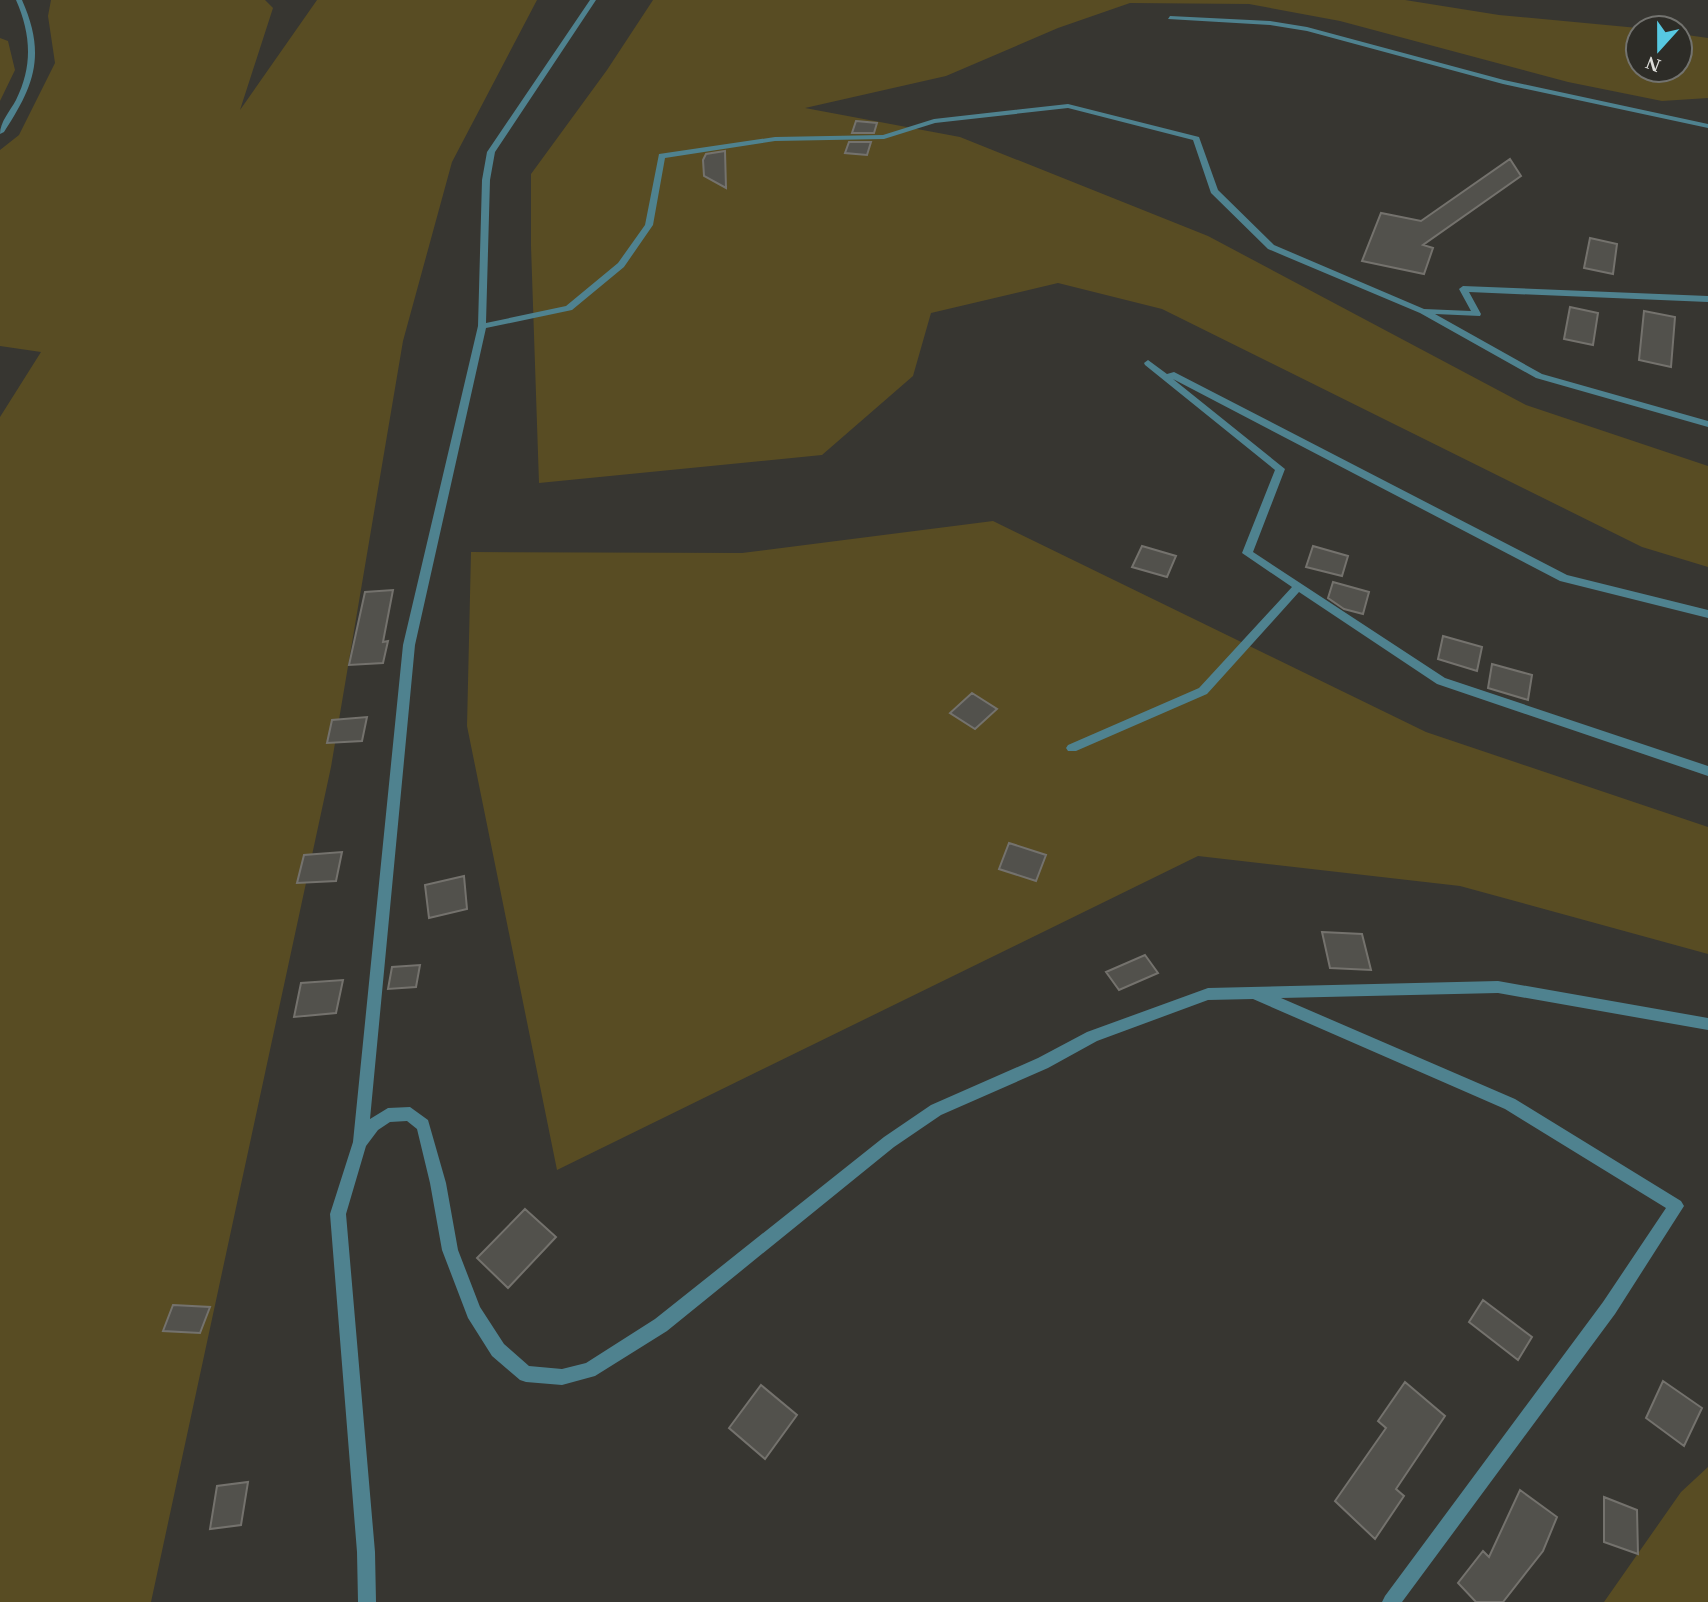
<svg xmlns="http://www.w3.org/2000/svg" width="1708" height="1602" viewBox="0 0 1708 1602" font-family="Georgia,serif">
<rect width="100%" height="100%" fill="#373631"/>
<path fill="#584c23" d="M51,0H265L273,8L240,110L317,0H537L452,162L403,341L331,767L151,1602H0V417L41,352L0,346V150L19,135L55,63L48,16Z
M653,0H1405L1499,15L1638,28V70H1680V34L1708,38V98L1662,101L1568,82L1340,21L1249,4L1130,3L1058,28L946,76L805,108L960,137L1208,236L1526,405L1708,466V567L1642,547L1162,309L1058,283L931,313L913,376L822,455L539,483L531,246V174L607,70Z
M0,38L8,41L15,70L0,101Z
M993,521L1426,732L1708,827V954L1460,886L1198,856L557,1170L467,726L471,552L742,553Z
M1708,1467V1602H1604L1681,1492Z"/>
<path fill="#52514c" stroke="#74726d" stroke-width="2" d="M856,121L877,123L874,133H852Z
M849,142H871L867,155L845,153Z
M725,151L726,188L704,176L703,160L706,154Z
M1510,159L1521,176L1423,245L1433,248L1424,274L1362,261L1381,213L1421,221Z
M1590,238L1617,244L1613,274L1584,268Z
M1570,307L1598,313L1593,345L1564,339Z
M1644,311L1675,317L1671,367L1639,360Z
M1142,546L1176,556L1167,577L1132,567Z
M1313,546L1348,556L1342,576L1306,567Z
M1333,582L1369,592L1363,614L1344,609L1328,598Z
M393,590L383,642L388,641L383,663L349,665L365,592Z
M1443,636L1482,647L1477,671L1438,659Z
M1492,664L1532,675L1528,700L1488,688Z
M972,693L997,709L975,729L950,713Z
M367,717L362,741L327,743L332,720Z
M1009,843L1046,855L1036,881L999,869Z
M342,852L336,881L297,883L304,855Z
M464,876L467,909L429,918L425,885Z
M1322,932L1362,934L1371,970L1330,968Z
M1145,955L1158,973L1119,990L1106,972Z
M420,965L416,987L388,989L392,967Z
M343,980L336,1013L294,1017L301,983Z
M525,1209L556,1237L508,1288L477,1258Z
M1483,1300L1532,1337L1518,1360L1469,1322Z
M173,1305L210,1307L200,1333L163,1331Z
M1663,1381L1702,1408L1684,1446L1646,1418Z
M1405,1382L1445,1416L1396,1489L1404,1496L1375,1539L1335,1501L1386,1428L1378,1421Z
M761,1385L797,1415L765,1459L729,1428Z
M248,1482L241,1525L210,1529L217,1486Z
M1520,1490L1557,1517L1543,1551L1503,1602H1476L1458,1583L1483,1551L1489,1557Z
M1604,1497L1637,1510L1638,1554L1604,1542Z"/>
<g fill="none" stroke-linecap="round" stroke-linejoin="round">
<path fill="#4f828f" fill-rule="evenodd" d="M16,0H22C46,54 35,85 4,132L0,134C0,122 10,111 16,100C33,66 31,34 16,0Z
M590,0H596L495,152L490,180L486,323L566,306L618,263L645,225L659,154L775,137L883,135L934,119L1068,104L1199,137L1218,190L1274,245L1424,309L1471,311L1459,289L1463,286L1708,296V302L1469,292L1481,314L1480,316L1435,314L1542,374L1708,421V427L1536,378L1420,313L1268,249L1211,193L1193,140L1068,108L935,123L884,139L775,141L665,158L653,225L624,267L572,310L486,328L415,645L370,1119L388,1108L410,1107L428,1120L446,1183L458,1250L480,1307L504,1344L529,1366L562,1369L586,1363L655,1319L884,1137L931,1105L1038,1058L1087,1032L1208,988L1498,981L1708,1018V1030L1498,993L1281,998L1515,1099L1681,1201L1684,1206L1615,1314L1402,1602H1382L1385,1596L1603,1302L1666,1208L1505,1109L1253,999L1208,1000L1097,1041L1048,1068L941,1115L894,1147L667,1331L595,1376L562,1385L526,1382L520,1380L492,1356L468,1318L442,1250L430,1183L417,1129L407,1121L390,1122L378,1130L366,1146L346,1214L375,1552L376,1602H358L357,1552L330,1214L353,1142L403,645L478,326L482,180L487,152Z
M1170,16L1270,21L1307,27L1504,80L1708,124V128L1503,84L1307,31L1270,25L1168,19Z
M1148,360L1167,374L1174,372L1567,575L1708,610V618L1560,581L1173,379L1285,469L1253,552L1445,678L1708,766V776L1437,684L1299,592L1207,694L1076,751H1068L1066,748L1068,745L1199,688L1292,587L1242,553L1275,470L1145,365L1144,363Z"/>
</g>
<g transform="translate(1659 49) rotate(201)"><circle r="33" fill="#2d2c27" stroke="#73736f" stroke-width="2"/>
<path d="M0-5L12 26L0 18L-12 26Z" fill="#57c9e2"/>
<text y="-10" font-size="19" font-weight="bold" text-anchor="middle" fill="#ddddda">N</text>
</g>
</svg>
